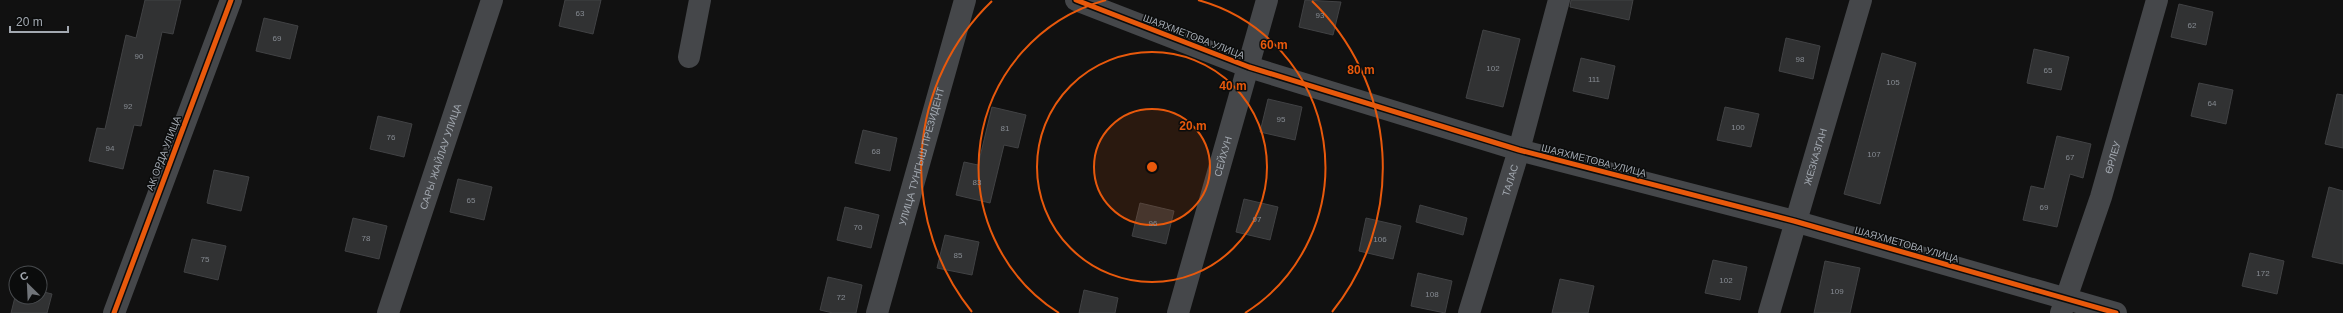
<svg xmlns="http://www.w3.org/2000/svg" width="2343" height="313" viewBox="0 0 2343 313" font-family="Helvetica,sans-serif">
<rect width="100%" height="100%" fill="#111"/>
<path fill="#313233" stroke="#414244" d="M145,0H181L173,34L162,32L141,126L134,125L123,169L89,161L97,128L105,129L126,35L136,38Z
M565,0H601L593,34L559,26Z
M1305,0L1341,2L1333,35L1299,27Z
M1571,0H1633L1629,20L1570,7Z
M2179,4L2213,12L2206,45L2171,37Z
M264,18L298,26L290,59L256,51Z
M1483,30L1520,39L1503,107L1466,98Z
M1786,38L1820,46L1813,79L1779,71Z
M2034,49L2069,57L2061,90L2027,83Z
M1882,53L1916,63L1880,204L1844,194Z
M1581,58L1615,66L1608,99L1573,91Z
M2199,83L2233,90L2226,124L2191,116Z
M2337,94L2343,95V148L2325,144Z
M1268,99L1302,107L1295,140L1260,132Z
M992,107L1026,115L1018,148L1004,145L990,203L956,195L964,162L978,165Z
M1725,107L1759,114L1751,147L1717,140Z
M378,116L412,124L404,157L370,149Z
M863,130L897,138L890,171L855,163Z
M2057,136L2091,144L2083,178L2070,174L2057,227L2023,220L2031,186L2044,189Z
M214,170L249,177L241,211L207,203Z
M458,179L492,187L484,220L450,212Z
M2329,187L2343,191V264L2312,257Z
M1244,199L1278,207L1270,240L1236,232Z
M1140,203L1174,211L1166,244L1132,236Z
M1420,205L1467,218L1463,235L1416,222Z
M845,207L879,215L871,248L837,240Z
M353,218L387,226L379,259L345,251Z
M1366,218L1401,226L1393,259L1359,251Z
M945,235L979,242L972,275L937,268Z
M192,239L226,246L218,280L184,272Z
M2250,253L2284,261L2277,294L2242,286Z
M1713,260L1747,267L1740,300L1705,293Z
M1825,261L1860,268L1850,313H1814Z
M1418,273L1452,281L1445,313L1411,306Z
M828,277L862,285L856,313H833L820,310Z
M1560,279L1594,286L1588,313H1552Z
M1084,290L1118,298L1115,313H1079Z
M40,291L52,294L47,313H11L16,293V297H40Z"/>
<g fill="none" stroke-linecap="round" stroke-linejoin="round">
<g stroke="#45474a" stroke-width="22">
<path d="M1076,0L1249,67L1519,150L1794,221L2116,313"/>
<path d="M689,57L700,0"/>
<path d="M114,313L231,0"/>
<path id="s1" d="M388,313L492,0"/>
<path id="s2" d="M877,313L965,0"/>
<path id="s3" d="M1178,313L1267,0"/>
<path id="s4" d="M1469,313L1519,150L1559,0"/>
<path id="s5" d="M1769,313L1861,0"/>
<path id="s6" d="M2061,313L2101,197L2157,0"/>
</g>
<g stroke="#0b0c0c" stroke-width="8">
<path id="cycleway" d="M1076,0L1249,67L1519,150L1794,221L2116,313
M114,313L231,0"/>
</g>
<use href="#cycleway" stroke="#e8590c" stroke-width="5"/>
</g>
<circle cx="1152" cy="167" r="58" fill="#e8590c" fill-opacity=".12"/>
<g fill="none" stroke="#e8590c" stroke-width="2">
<circle cx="1152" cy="167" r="58"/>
<circle cx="1152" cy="167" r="115"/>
<path d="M1059 313A173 173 0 0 1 1106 0M1198 0A173 173 0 0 1 1245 313"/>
<path d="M972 312A231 231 0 0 1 992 1M1312 1A231 231 0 0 1 1332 312"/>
</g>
<g text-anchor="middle" stroke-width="3" stroke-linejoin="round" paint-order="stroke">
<g font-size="8" fill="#868b92">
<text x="580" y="16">63</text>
<text x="1320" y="18">93</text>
<text x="2192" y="28">62</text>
<text x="277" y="41">69</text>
<text x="139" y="59">90</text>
<text x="1800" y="62">98</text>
<text x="1493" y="71">102</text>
<text x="2048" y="73">65</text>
<text x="1594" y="82">111</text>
<text x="1893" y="85">105</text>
<text x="2212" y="106">64</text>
<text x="128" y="109">92</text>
<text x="1281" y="122">95</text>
<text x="1738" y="130">100</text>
<text x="1005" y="131">81</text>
<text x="391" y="140">76</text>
<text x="110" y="151">94</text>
<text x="876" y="154">68</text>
<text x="1874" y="157">107</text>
<text x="2070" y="160">67</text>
<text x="977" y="185">83</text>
<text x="471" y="203">65</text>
<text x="2044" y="210">69</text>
<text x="1257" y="222">97</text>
<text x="1153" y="226">96</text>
<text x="858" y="230">70</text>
<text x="366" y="241">78</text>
<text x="1380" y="242">106</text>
<text x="958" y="258">85</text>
<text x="205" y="262">75</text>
<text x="2263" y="276">172</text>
<text x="1726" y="283">102</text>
<text x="1837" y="294">109</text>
<text x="1432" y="297">108</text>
<text x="841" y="300">72</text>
</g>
<g font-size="10" fill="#a3a9b1" stroke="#0b0c0c">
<text transform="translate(1194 36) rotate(21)" y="4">ШАЯХМЕТОВА УЛИЦА</text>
<text transform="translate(163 153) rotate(-69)" y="4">АК ОРДА УЛИЦА</text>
<text dy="4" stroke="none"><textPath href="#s2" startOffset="163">УЛИЦА ТУНГЫШ ПРЕЗИДЕНТ</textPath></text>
<text dy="4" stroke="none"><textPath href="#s5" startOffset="163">ЖЕЗКАЗГАН</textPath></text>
<text dy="4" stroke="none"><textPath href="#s1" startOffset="165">САРЫ ЖАЙЛАУ УЛИЦА</textPath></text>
<text dy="4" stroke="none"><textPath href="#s3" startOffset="163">СЕЙХУН</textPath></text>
<text dy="4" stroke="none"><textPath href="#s6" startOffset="164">ӨРЛЕУ</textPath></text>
<text transform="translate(1594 160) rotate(14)" y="4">ШАЯХМЕТОВА УЛИЦА</text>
<text dy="4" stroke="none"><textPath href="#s4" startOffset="139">ТАЛАС</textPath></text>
<text transform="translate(1907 244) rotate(16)" y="4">ШАЯХМЕТОВА УЛИЦА</text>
</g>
</g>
<circle cx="1152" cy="167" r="6" fill="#e8590c" stroke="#0b0c0c" stroke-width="2"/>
<g font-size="12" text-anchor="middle" font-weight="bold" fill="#e8590c" stroke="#0b0c0c" stroke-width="3" stroke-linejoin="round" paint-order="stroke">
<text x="1274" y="49">60 m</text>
<text x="1361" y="74">80 m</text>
<text x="1233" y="90">40 m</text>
<text x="1193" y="130">20 m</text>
</g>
<g transform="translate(28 285) rotate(336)"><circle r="19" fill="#0b0c0c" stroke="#484b4e"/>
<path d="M0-3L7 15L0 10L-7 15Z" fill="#707479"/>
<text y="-6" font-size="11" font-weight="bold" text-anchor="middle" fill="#a3a9b1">С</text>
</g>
<path d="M10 26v6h58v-6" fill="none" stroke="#a3a9b1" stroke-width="2"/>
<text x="16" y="26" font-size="12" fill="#a3a9b1" stroke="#0b0c0c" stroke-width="3" paint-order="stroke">20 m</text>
</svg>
